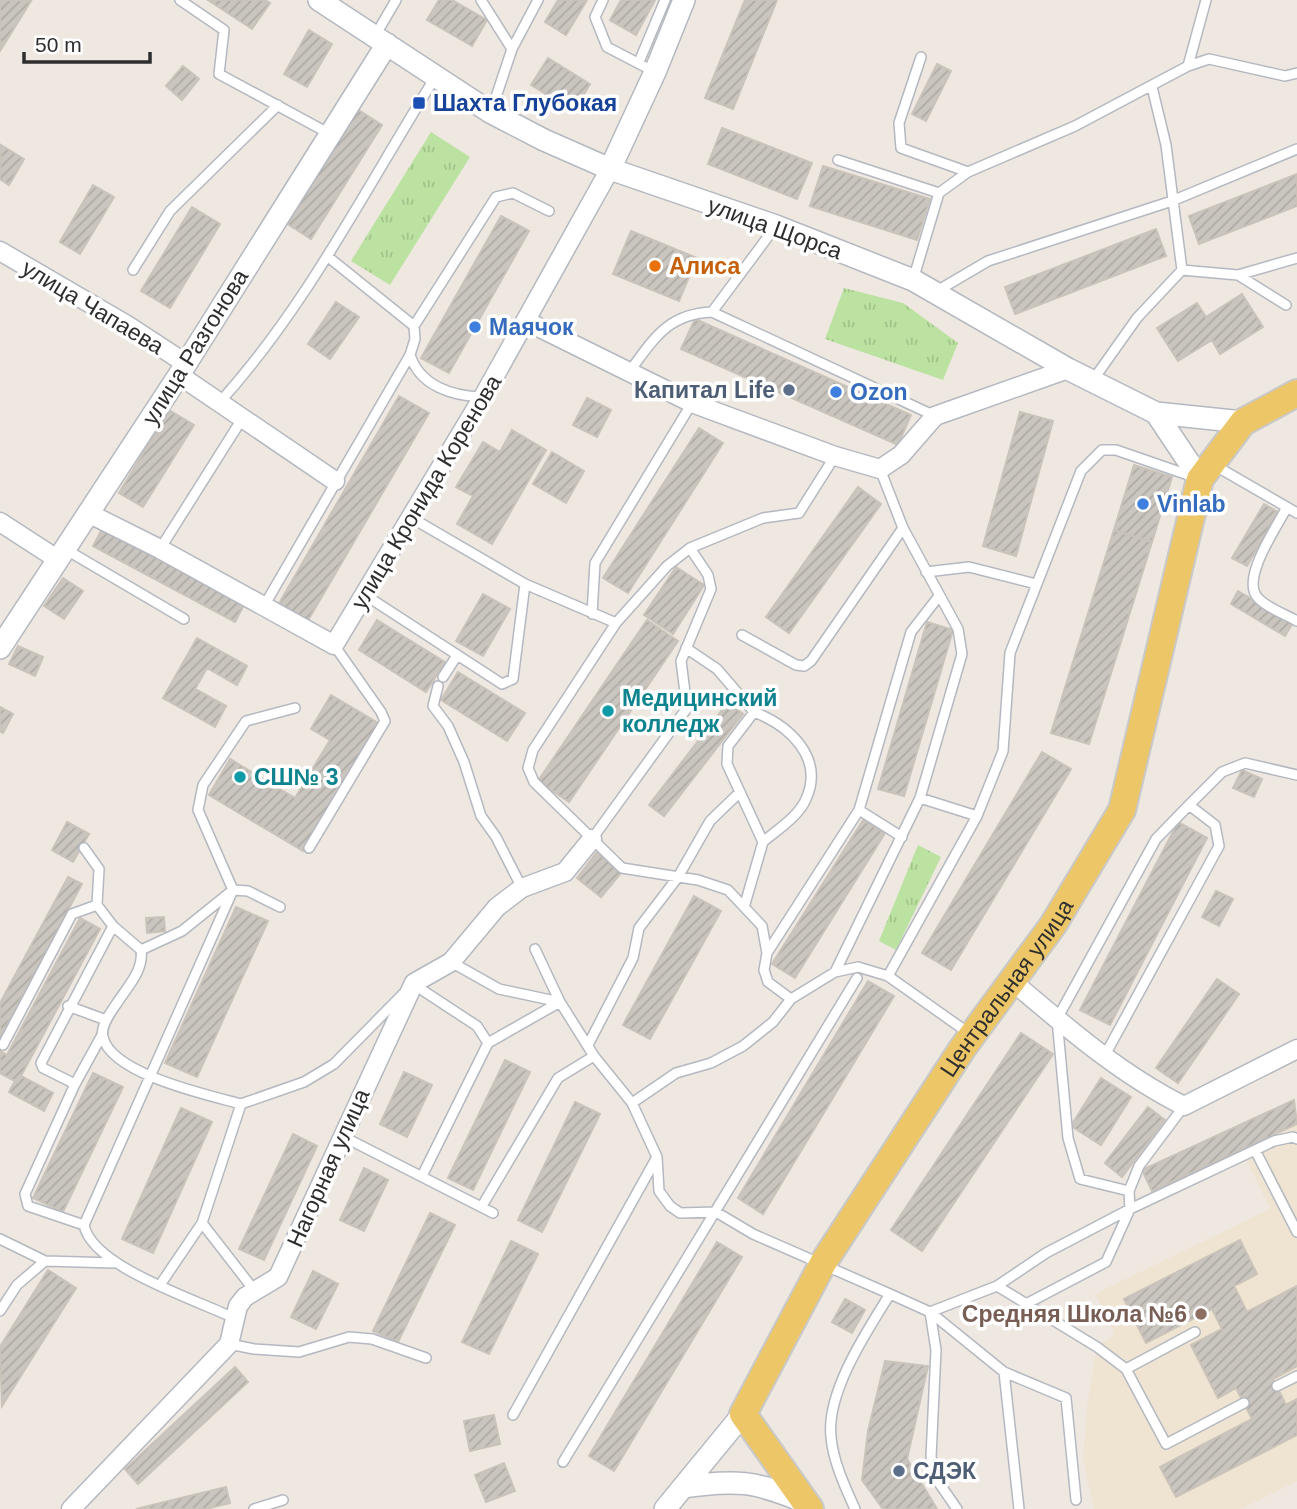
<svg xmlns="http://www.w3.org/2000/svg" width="1297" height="1509" viewBox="0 0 1297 1509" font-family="Arial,sans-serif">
<defs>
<pattern id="park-tufts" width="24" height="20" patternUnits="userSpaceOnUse" patternTransform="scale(1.75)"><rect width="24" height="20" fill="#bbe2a0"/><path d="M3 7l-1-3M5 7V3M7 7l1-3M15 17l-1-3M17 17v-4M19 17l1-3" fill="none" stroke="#a1c28a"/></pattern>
<pattern id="building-hatch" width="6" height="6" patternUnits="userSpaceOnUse" patternTransform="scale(1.75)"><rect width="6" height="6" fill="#cac6bf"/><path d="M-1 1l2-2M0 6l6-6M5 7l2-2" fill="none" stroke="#aeaaa4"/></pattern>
</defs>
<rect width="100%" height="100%" fill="#eee8e1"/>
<path fill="#efe3d1" d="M1297,1124V1481L1241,1509H1094L1083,1459L1088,1399L1097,1347L1115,1334L1095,1294L1270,1209L1242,1150Z"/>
<path fill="url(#park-tufts)" d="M431,132L470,157L390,285L351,261Z
M844,288L903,303L958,343L943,380L825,339Z
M918,845L941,857L896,950L879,941Z"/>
<path fill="url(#building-hatch)" stroke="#cac3ba" stroke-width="2" d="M0,0L31,1L0,51Z
M208,0H265L270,3L252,29Z
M439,0H452L487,20L472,46L427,20Z
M558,0H587L566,35L545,22Z
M621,0H655L636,35L610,20Z
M745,0H777L733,109L705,98Z
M309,30L332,44L307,87L284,74Z
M548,58L590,84L574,111L531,85Z
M937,64L951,71L926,121L912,114Z
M183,66L199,79L182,100L166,86Z
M357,109L382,125L311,239L286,223Z
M722,128L812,163L797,199L708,164Z
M1,145L24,159L9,185L0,179Z
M823,166L930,199L917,240L810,206Z
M1297,174V206L1199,244L1189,216Z
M93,185L114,197L80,254L60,242Z
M192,207L220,224L170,308L141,291Z
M501,216L529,231L449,373L421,358Z
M1156,229L1166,256L1015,314L1005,287Z
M631,231L697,258L679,301L613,274Z
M1242,294L1263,327L1220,354L1212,340L1178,361L1157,328L1197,303L1206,317Z
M336,302L359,317L330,359L308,344Z
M695,319L911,415L898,445L681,349Z
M399,396L429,413L306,624L277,607Z
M587,398L611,410L597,437L573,425Z
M169,410L194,425L143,507L119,493Z
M1020,412L1053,421L1016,556L983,546Z
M699,428L723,443L628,593L603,578Z
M512,430L546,450L492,544L457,524L473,496L456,487L483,442L500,452Z
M552,452L584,471L566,503L533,484Z
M1134,465L1172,477L1152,542L1114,530Z
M1134,465L1172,477L1089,744L1051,733Z
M858,487L881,504L789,633L766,617Z
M1264,504L1278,512L1247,566L1232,558Z
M102,529L244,605L235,622L93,546Z
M1114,530L1152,542L1089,744L1051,733Z
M676,567L704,585L673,634L644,615Z
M63,578L83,591L64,619L44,606Z
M1238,591L1293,623L1285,636L1231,604Z
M483,594L510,609L483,656L456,641Z
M377,620L445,662L426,692L359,650Z
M647,620L678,641L569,802L538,781Z
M927,622L953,630L904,796L878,789Z
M197,638L247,666L237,685L207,668L195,689L226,706L215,727L163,698Z
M18,646L43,657L35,676L9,664Z
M458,672L525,713L507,741L441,700Z
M331,695L380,724L303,851L209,795L230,759L295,798L330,740L311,729Z
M728,702L743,714L664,816L649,805Z
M0,707L13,714L3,733L0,731Z
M1042,752L1071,769L951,970L922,953Z
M1242,770L1262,779L1254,797L1233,788Z
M863,820L885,833L795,978L772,964Z
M67,822L89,834L73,862L52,850Z
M1178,822L1207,838L1110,1025L1080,1010Z
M597,852L622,872L601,897L577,878Z
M68,877L82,884L0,1038V1003Z
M1216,891L1233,899L1219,926L1202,917Z
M694,896L721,911L650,1039L623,1025Z
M236,907L268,921L197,1077L165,1063Z
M164,917L165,931L147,933L146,918Z
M80,918L100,929L21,1076L53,1093L44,1111L9,1092L15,1081L0,1073V1051L7,1055Z
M1217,979L1239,994L1178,1083L1156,1068Z
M868,981L894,996L763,1214L738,1198Z
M1021,1033L1053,1054L922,1251L891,1230Z
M505,1060L530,1072L473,1190L448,1178Z
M404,1072L432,1085L407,1137L380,1124Z
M93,1073L123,1087L63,1212L33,1198Z
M1101,1078L1131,1097L1101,1145L1071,1126Z
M1294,1100L1297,1124L1152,1191L1142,1170Z
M575,1102L600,1114L542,1232L518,1220Z
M1148,1107L1165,1120L1122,1177L1105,1163Z
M181,1108L212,1122L153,1253L122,1239Z
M293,1134L317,1146L264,1260L239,1249Z
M364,1168L388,1180L364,1231L340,1220Z
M430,1213L455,1225L398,1342L373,1331Z
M1240,1240L1257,1274L1234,1286L1247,1312L1297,1286V1366L1273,1379L1286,1405L1297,1399V1435L1176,1497L1160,1467L1252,1419L1236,1388L1218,1398L1191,1345L1222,1329L1212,1309L1146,1343L1124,1299Z
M511,1241L538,1254L489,1354L462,1342Z
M717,1242L742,1257L614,1471L589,1456Z
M48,1270L76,1288L2,1406L0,1347Z
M313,1271L338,1284L316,1329L291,1317Z
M845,1299L865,1310L852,1333L832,1322Z
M885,1361L928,1366L907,1459L937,1509H883L862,1480L868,1431Z
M235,1367L248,1382L138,1484L125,1469Z
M494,1415L500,1444L470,1451L464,1421Z
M504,1463L515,1491L486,1502L475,1475Z
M226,1487L230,1503L206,1509H136Z"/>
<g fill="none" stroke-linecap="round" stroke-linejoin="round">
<g stroke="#b4b8c0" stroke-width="12">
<path id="service" d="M180,0L224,30L219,74L330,134
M481,0L512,49L491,112
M603,0L595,17L607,47L655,72
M375,36L396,0
M512,49L538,0
M921,57L899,123L901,148L968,172
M639,62L665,0
M1188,66L1206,0
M838,160L939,193
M327,256L414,326L415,339L410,355C420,386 452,396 482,397
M133,270L170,211L278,105
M1182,270L1238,275L1286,305
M1238,275L1297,258
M913,280L939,193L968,172L1075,126L1188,66L1209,59L1285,76L1297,73
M937,291L988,261L1172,201L1297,149
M712,312L776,226
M414,326L496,197L513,193L549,211
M629,372C654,339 667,314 712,312L935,416
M1093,380L1137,318L1182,270L1166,145L1152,87
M219,403C307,306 367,186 436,76
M1214,465L1297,513
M1287,507C1277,527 1240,579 1258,598C1267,608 1285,614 1297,621
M410,517L525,584L616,623
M65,549L184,619
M160,549L242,419
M926,572L969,567L1036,584
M365,595L502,684L513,679L525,584
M264,606L410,355
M592,614L595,563L692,403
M742,635L796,665L804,666L811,661L903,528L880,469
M686,648L717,669L754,712L728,746L727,764L763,842L745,904
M443,677L456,657
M438,686L433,706L448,726L464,762L481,816L496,837L522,888
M754,712C788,725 825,757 806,799C799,816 777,830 763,842
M920,798L977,816
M859,810L902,837
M592,839L687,708L681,661L711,589L708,575L690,548
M84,848L99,869L97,905L113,926L141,950C144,970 128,986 117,1003C111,1012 100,1026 103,1037C111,1074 208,1095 241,1104
M309,848L385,721L381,712L334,645
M535,949L560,1002L594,1056L632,1103L657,1157L659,1191L670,1206L680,1213L716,1212L753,1234L890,1294C867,1331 826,1392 831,1437C833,1461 845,1487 855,1509
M141,950L182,931L233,890L248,891L280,907
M767,953L859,810L911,632L939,596
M451,962L499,989L560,1002
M835,972L920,798L962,654L958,629L903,528
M888,976L977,816L1003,751L1010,653L1081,471L1102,450H1116L1194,477
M413,984L477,1026L488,1043L422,1176
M791,999L768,982L764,970L767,953L762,926L728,890L698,880L622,868L534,782L528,768L533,750L616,623L667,566L690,548L763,518L799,513L835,456
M68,1006L106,1020
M488,1043L560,1002
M3,1045L72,914L97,905
M588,1045L633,958L639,928L678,877L710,821L740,792
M1104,1057L1219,846L1215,825L1189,805
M75,1084L43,1068L41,1063L113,926
M632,1103L676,1073L711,1063L743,1046L773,1022L791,999L835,972L858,967L888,976L970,1034
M342,1136L493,1213
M1255,1150L1297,1232
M1129,1191L1080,1179L1068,1138L1057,1019L1156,839L1189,805L1222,772L1245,763L1297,775
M482,1206L558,1078L594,1056
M84,1225L28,1206L25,1194L75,1084L102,1035
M0,1239L45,1261
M160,1285L202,1223
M997,1286L1097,1347L1126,1369L1195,1332
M254,1290L202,1223L241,1104L304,1082L334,1064L403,994
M890,1294L930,1312L997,1286L1046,1253L1130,1209L1274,1141L1293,1137L1297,1139
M1026,1304L1106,1262L1130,1209L1129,1191L1139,1166L1184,1106
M0,1311L17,1285L45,1261L115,1263
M930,1312L1004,1372L1019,1509
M930,1312L936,1350L931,1457L937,1480L957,1509
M234,1318C197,1300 92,1267 84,1225L233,890L198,810L203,785L246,721L295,708
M229,1344L254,1349L299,1352L349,1337L372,1339L426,1358
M1126,1369L1166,1444L1244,1403
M1004,1372L1066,1398L1076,1500
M1277,1386L1297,1376
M513,1415L657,1157
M563,1462L857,978
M254,1509L283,1500"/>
</g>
<g stroke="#b4b8c0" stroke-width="21">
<path id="minor" d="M0,251L127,325L185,363
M526,321L692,403L835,456L880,469L901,455L935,416L1068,369
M179,375L335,481
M88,513L160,549L334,645L483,397L610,169
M0,522L57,559
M1012,981C1066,1027 1120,1074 1184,1106L1297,1049
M71,1509L229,1344L238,1306L245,1297L278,1277L414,983L451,962L497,907L522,888L565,872L592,839"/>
</g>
<g stroke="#b4b8c0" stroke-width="24">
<path id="tertiary" d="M319,0L490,112L544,140L610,169L776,226L913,280L1068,369L1156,413L1243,422
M610,169L655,72L684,0
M1156,413L1200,479
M0,648L179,375L387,44
M683,1487C740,1480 751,1480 805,1502
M665,1509L743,1414"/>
</g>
<g stroke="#c9c9c9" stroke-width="30">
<g id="primary">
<path id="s1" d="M810,1509L743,1414L823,1263L962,1049L1053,925L1122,810L1200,479L1243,422L1297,393"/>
</g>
</g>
<use href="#service" stroke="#fff" stroke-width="9"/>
<use href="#minor" stroke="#fff" stroke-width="18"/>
<use href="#tertiary" stroke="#fff" stroke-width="21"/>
<use href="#primary" stroke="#edc667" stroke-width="26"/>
</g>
<rect fill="#1a4fb4" stroke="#fff" stroke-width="2.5" x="412" y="96" width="14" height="14" rx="3.5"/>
<circle fill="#e8710a" stroke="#fff" stroke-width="2.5" cx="655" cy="266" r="7"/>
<g fill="#3f7fe0" stroke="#fff" stroke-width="2.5">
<circle cx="475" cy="327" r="7"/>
<circle cx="836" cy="392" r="7"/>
<circle cx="1143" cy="504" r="7"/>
</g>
<g fill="#5c6f8a" stroke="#fff" stroke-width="2.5">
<circle cx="789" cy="390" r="7"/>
<circle cx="899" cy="1471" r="7"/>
</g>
<g fill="#0f9aa8" stroke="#fff" stroke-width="2.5">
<circle cx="608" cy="711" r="7"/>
<circle cx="240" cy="777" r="7"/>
</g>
<circle fill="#8d6e63" stroke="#fff" stroke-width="2.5" cx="1201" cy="1314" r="7"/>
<g text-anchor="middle" stroke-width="7" stroke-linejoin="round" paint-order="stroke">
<g font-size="23" font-weight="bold" fill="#164399" stroke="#fff" text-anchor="start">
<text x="433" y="111">Шахта Глубокая</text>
</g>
<g font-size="23" fill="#2e2e2e" stroke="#fff">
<text transform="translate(775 228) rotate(20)" y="8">улица Щорса</text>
<text transform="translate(93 307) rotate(31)" y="8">улица Чапаева</text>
<text transform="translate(195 347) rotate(-58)" y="8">улица Разгонова</text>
<text transform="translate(426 492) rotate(-59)" y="8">улица Кронида Коренова</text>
<text dy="8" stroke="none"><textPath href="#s1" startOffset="618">Центральная улица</textPath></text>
<text transform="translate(328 1168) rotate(-66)" y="8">Нагорная улица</text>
</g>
<g font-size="23" font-weight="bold" fill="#c56008" stroke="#fff" text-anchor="start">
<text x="669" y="274">Алиса</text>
</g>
<g font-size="23" font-weight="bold" fill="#366cbe" stroke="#fff" text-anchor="start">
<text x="489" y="335">Маячок</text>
<text x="850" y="400">Ozon</text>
<text x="1157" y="512">Vinlab</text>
</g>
<g font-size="23" font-weight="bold" fill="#4e5e75" stroke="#fff" text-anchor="end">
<text x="775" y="398">Капитал Life</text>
<text x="913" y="1479" text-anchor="start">СДЭК</text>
</g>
<g font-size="23" font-weight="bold" fill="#0d838f" stroke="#fff" text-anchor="start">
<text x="622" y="706">Медицинский<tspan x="622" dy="26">колледж</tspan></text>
<text x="254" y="785">СШ№ 3</text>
</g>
<g font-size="23" font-weight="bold" fill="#785e54" stroke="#fff" text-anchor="end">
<text x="1187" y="1322">Средняя Школа №6</text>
</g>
</g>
<path d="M24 52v10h126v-10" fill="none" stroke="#2e2e2e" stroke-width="3.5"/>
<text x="35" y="52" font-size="21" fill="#2e2e2e" stroke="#ffffff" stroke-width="5" paint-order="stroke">50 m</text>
</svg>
